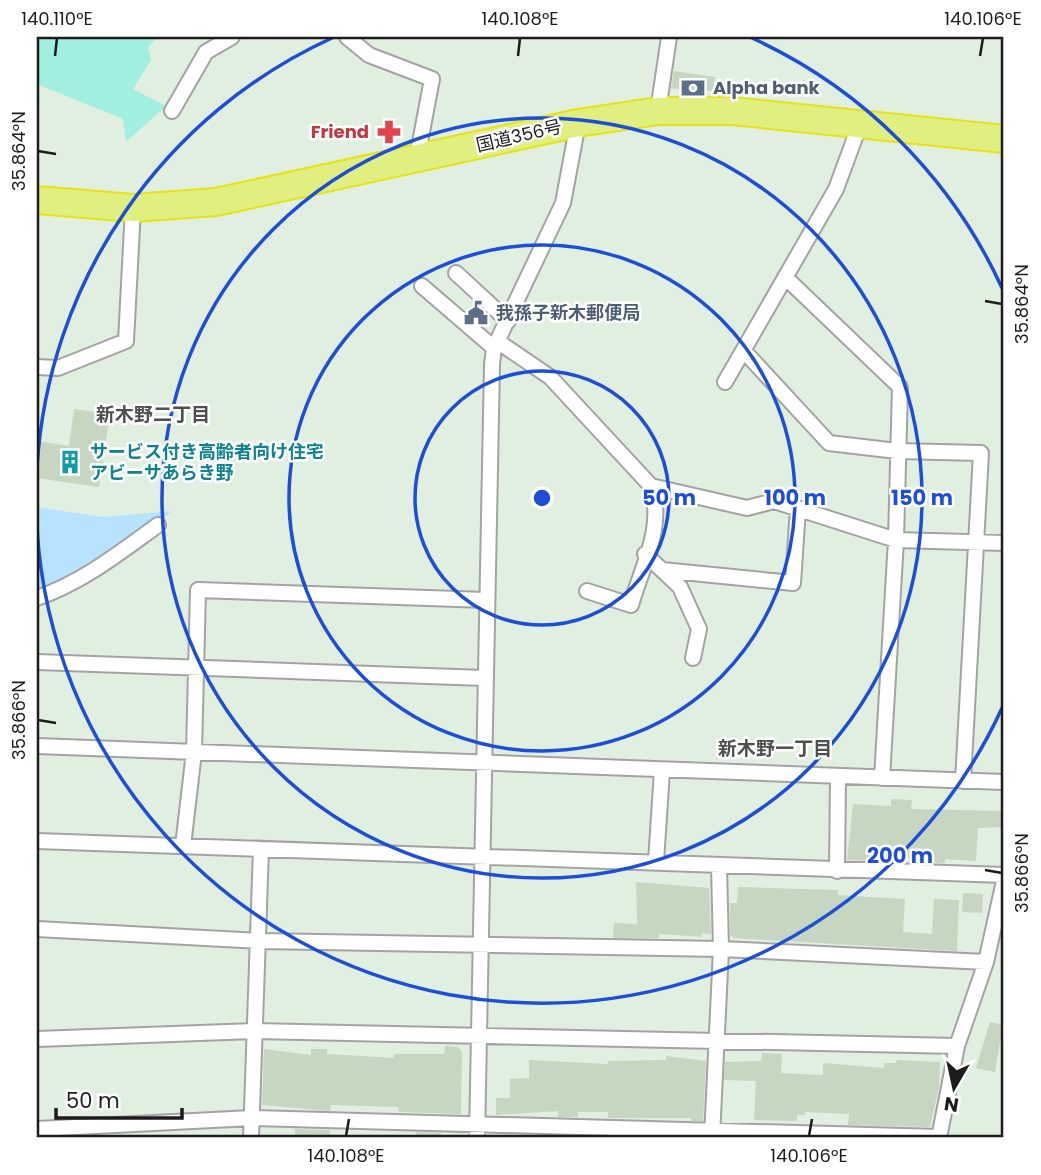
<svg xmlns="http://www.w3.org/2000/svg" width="1041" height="1175" viewBox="0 0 1041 1175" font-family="Poppins,'Noto Sans JP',sans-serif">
<rect width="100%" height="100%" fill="#e1efe1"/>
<path fill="#a1efe1" d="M37,37H157L148,48L151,60L133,89L166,106L126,142L123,119L37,84Z"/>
<path fill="#b8e3fe" d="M37,507L102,517L172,511L130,544L43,589H37Z"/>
<path fill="#c6d6c1" d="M674,71L715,77L713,91L701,90V93L671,88Z
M74,409L110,414L99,487L37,478V441L69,446Z
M891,799L912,800L911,809L1004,811V827L978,828L976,861L945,859V863H929L922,862V859L875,857V861L847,860L853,804L891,806Z
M636,882L709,888L711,934L702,933V937L659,934V938H613L614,923L637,924Z
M738,887L838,890V895L905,899L903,932L932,934L934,899L959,900L957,951L733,938L730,934V903H737Z
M963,893L983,894L982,913L962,912Z
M990,1022L1004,1025V1041H1000L995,1072L976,1068Z
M445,1046L458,1047L462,1052L461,1114L399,1112L398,1107L331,1105L330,1111L262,1105L264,1049L311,1055V1049H327V1054L394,1058V1054H444Z
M762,1053L782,1054L781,1073L823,1075V1063L884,1068V1063H896L897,1060L940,1062L939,1087L930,1127L848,1125L849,1114L805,1112V1115H797V1121L754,1120L756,1081L724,1080L725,1062L761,1061Z
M666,1056L706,1061L703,1121H691V1118H608V1112H578V1117H558V1111L496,1115V1098H510V1079L529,1078V1060L608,1064V1061L666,1060Z
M295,1129L330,1130V1138H295Z
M416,1132L441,1133V1138H416Z"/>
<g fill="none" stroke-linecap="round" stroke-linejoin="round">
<g stroke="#a3a3a3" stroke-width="18">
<path id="street" d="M347,37L369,55L432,79L417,158
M172,111L206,52L232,37
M658,111L669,37
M456,273L508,321
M785,277L900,387L896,540L882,778
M422,286L494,348
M497,341L550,377L651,486C665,527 642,566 631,605L587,591
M744,351L829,443L897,451L981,453L963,781
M37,367L58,368L126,341L133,208
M725,382L836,189L860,124
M651,486L747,508L774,501L896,540L1004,543
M645,554L680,587L699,629L693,658
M662,570L793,583L798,508
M37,598C83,582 119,553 158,525
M37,662L484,678
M37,746L1004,782
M37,841L1004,875
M183,846L194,752L198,590L486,600
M656,862L662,770
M837,871L838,777
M37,929L260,941L721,949L986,962
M37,1039L254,1031L957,1046
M37,1129L252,1118L939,1137
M712,1137L721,949L719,866
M251,1138L261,849
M477,1138L492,364L494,348L563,203L578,123
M939,1138L957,1046L986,962L1004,881"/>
</g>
<g stroke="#e8e213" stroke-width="30">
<path id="highway" d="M37,200L133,208L216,202L578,123L658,111H732L1004,139"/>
</g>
<use href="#street" stroke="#fff" stroke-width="14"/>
<use href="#highway" stroke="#e0ef80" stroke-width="26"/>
</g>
<path fill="none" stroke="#1c1c1c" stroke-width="2.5" d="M55,56L57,38M518,56L520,38M980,56L983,38M38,151L56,154M985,301L1002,304M38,720L56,723M985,870L1002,873M346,1136L349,1119M809,1136L812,1119"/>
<g fill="none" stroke="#1d4ed8" stroke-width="3.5">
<circle cx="542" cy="498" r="127"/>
<circle cx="542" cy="498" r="253"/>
<circle cx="542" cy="498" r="380"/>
<path d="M1002 708A506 506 0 0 1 37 529M37 467A506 506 0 0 1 332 38M752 38A506 506 0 0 1 1002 288"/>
</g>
<defs>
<g id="bank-bare" transform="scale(1.89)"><path d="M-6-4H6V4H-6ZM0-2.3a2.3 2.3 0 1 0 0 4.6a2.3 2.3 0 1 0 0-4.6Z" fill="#5c6f8a" stroke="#fff" stroke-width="2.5" paint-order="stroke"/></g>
<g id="pharmacy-bare" transform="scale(1.89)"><path d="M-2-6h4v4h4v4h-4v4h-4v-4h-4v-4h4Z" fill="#e0444e" stroke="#fff" stroke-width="2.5" paint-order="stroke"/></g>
<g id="civic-bare" transform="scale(1.89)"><path d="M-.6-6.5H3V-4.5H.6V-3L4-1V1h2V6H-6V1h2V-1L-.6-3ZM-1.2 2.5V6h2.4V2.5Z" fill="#5c6f8a" stroke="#fff" stroke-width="2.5" paint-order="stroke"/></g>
<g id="building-bare" transform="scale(1.89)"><path d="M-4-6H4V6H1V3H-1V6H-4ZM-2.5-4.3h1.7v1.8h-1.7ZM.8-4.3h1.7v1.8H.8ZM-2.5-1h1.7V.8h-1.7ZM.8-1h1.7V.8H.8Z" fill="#0f9aa8" stroke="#fff" stroke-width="2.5" paint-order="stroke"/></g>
</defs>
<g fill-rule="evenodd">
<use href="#bank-bare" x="693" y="88"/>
<use href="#pharmacy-bare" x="389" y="132"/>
<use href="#civic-bare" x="476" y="313"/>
<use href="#building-bare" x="70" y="462"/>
</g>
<g text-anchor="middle" stroke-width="5" stroke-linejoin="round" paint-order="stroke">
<g font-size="18" font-weight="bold" fill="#4e5e75" stroke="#fff" text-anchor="start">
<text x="713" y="94">Alpha bank</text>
<text x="496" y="319">我孫子新木郵便局</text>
</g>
<g font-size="18" font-weight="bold" fill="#be3a42" stroke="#fff" text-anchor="end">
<text x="369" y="138">Friend</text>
</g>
<g font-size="18" fill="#1c1c1c" stroke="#fff">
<text transform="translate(519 136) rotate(-13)" y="6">国道356号</text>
</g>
<g font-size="18" font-weight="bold" fill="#0d838f" stroke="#fff" text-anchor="start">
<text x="90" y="458">サービス付き高齢者向け住宅<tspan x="90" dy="21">アビーサあらき野</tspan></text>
</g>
<g font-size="19" font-weight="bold" fill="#4f4f4f" stroke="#fff">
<text x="153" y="421">新木野二丁目</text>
<text x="775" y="755">新木野一丁目</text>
</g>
</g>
<circle cx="542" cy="498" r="10" fill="#1d4ed8" stroke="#fff" stroke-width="3.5"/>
<g font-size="21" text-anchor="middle" font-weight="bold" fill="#1d4ed8" stroke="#fff" stroke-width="5" stroke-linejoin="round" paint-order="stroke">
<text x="669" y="505">50 m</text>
<text x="795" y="505">100 m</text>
<text x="922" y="505">150 m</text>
<text x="900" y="863">200 m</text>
</g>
<rect width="1041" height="1175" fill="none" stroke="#ffffff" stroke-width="77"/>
<g transform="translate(954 1088) rotate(189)" stroke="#ffffff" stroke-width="5" paint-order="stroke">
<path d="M0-5L12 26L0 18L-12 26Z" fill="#1c1c1c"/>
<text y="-10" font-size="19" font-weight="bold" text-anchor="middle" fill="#1c1c1c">N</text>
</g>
<path d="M56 1108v10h126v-10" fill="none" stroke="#1c1c1c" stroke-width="3.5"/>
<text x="66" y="1108" font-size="21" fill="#1c1c1c" stroke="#ffffff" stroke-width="5" paint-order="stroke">50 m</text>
<rect x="38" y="38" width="964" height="1098" fill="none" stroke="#1c1c1c" stroke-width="2.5"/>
<g font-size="18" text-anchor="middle" fill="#1c1c1c">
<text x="57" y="25">140.110°E</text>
<text x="520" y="25">140.108°E</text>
<text x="983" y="25">140.106°E</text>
<text transform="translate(19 151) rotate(-90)" y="6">35.864°N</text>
<text transform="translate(1022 304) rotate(-90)" y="6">35.864°N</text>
<text transform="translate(19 720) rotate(-90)" y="6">35.866°N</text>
<text transform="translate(1022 873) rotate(-90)" y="6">35.866°N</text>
<text x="346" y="1162">140.108°E</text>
<text x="809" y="1162">140.106°E</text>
</g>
</svg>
